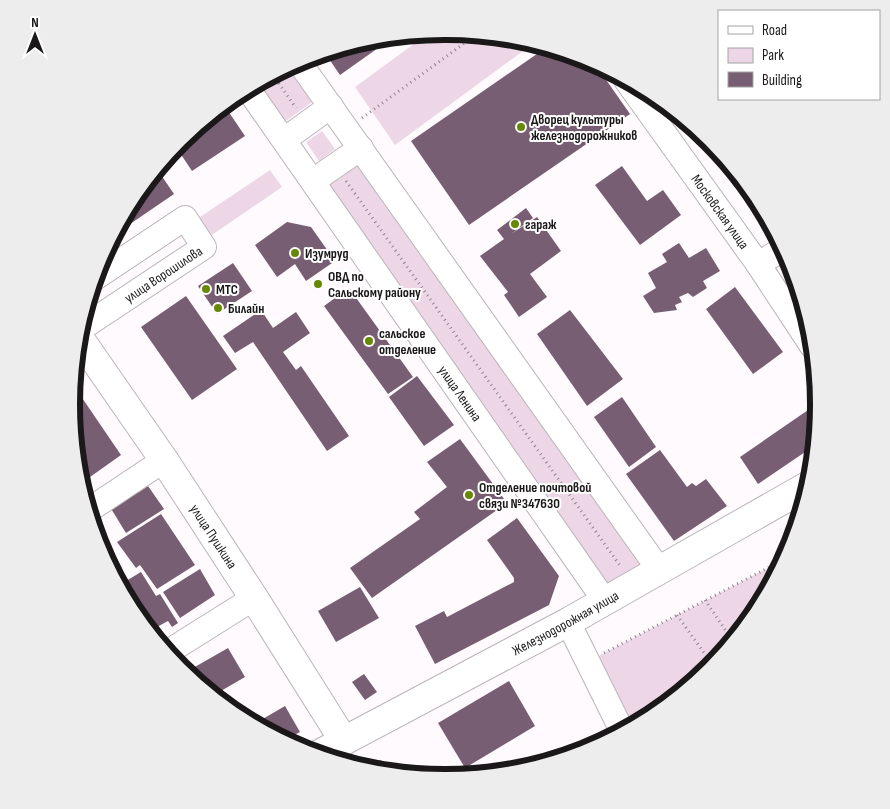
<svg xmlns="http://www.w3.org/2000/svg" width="890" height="809" viewBox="0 0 890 809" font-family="'Sofia Sans Condensed',sans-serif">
<rect width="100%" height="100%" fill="#fefafd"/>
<path fill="#edd7e7" d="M445,31L518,38L534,43L395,145L355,87L429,33Z
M291,66L315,100L279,126L251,87Z
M322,131L335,149L319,161L306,142Z
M359,164L644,562L609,587L325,188Z
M270,170L282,187L206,239L194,221Z
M783,560L755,612L709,669L652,715L631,726L595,658Z"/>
<path fill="#785e72" d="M395,36L340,75L325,53L372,38Z
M547,47L588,60L595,64L630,114L469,225L411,141Z
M224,105L245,136L192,171L176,147L181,140Z
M622,166L647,201L663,190L681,215L640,245L595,185Z
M157,169L174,194L114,235L135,197Z
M526,208L533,218L511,234L537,217L561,251L530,274L547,297L519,317L504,295L508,292L480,256L504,239L497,230Z
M287,222L311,227L335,261L306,281L295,264L277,277L255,245Z
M679,243L689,258L706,248L720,271L703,281L707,288L693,297L688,293L679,297L682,302L675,305L677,310L654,313L643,296L656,288L648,273L667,262L662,254Z
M233,263L252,291L217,314L198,286Z
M735,287L783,352L753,374L706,309Z
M349,288L413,377L388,394L324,306Z
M186,296L237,369L192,400L141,327Z
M261,310L273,328L296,312L310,333L283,352L296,370L301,366L349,436L327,451L253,342L235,353L223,336Z
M570,310L623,379L587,406L537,334Z
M417,376L454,425L424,446L389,397Z
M74,386L121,455L90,477L77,458L72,404Z
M622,397L656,447L629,467L594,417Z
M811,408L817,418L814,446L758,484L740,457Z
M460,439L507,503L372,598L350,568L420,519L414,512L447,487L427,462Z
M660,450L687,487L692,483L696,486L706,479L727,506L674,541L626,474Z
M148,486L164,509L126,533L110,507L137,489L139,492Z
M161,514L195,565L157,589L140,565L136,568L117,542Z
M517,518L559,576L549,605L435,664L415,626L444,611L447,617L514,582V578L487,540Z
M200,569L215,595L180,618L163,592Z
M141,572L156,596L160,594L178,623L172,627L168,621L157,627L126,581Z
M360,587L379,618L336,642L318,611Z
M228,648L245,677L214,695L186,672Z
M364,674L377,692L365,700L352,682Z
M509,681L535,726L465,768L438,723Z
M285,706L300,732L285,740L267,731L261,720Z
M381,760L387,772L372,771L365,768Z"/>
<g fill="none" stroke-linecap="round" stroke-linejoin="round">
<g stroke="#bbb4b9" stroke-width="26">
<g id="minor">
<path d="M299,62L660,571"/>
<path id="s1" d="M626,80L758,264L812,346"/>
<path id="s2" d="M248,89L605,601"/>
<path d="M284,140L331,106"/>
<path d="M313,181L361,148"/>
<path d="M758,264L783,249"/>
<path id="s3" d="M79,330L204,247L185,218L95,278"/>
<path d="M89,510L164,460"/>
<path d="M568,622L622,731"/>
<path d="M168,652L254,598"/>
</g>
</g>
<g stroke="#bbb4b9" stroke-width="30">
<g id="major">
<path id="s4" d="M78,336L164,460L254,598L344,741"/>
<path id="s5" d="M319,754L568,622L809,485"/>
</g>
</g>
<path stroke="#8b878a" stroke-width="3" stroke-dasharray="1 4" stroke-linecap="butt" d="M273,75L296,108
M362,118L477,34
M346,181L621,567
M705,600L732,640
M677,615L712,664
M604,653L783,560"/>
<use href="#minor" stroke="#fff" stroke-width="24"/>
<use href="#major" stroke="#fff" stroke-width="28"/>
</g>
<g fill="#668805" stroke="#fff" stroke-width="2">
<circle cx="521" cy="127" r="5"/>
<circle cx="515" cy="224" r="5"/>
<circle cx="295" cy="253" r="5"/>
<circle cx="318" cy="284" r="5"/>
<circle cx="206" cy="289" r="5"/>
<circle cx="218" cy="308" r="5"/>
<circle cx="369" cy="341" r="5"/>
<circle cx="469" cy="495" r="5"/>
</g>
<g text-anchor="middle" stroke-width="4" stroke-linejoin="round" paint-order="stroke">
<g font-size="14" font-weight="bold" fill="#1b181a" stroke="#fff" text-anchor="start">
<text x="531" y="124">Дворец культуры<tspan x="531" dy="16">железнодорожников</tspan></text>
<text x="525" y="229">гараж</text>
<text x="305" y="258">Изумруд</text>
<text x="328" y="281">ОВД по<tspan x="328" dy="16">Сальскому району</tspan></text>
<text x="216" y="294">МТС</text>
<text x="228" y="313">Билайн</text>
<text x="379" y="338">сальское<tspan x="379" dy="16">отделение</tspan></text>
<text x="479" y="492">Отделение почтовой<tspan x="479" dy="16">связи №347630</tspan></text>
</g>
<g font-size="14" fill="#1b181a" stroke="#fff">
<text dy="5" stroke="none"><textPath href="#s1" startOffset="162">Московская улица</textPath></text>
<text dy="5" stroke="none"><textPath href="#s3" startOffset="101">улица Ворошилова</textPath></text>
<text dy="5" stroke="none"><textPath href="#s2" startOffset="371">улица Ленина</textPath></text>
<text dy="5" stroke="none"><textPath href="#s4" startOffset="242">улица Пушкина</textPath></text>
<text dy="5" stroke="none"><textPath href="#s5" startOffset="279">Железнодорожная улица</textPath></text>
</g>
</g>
<path d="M0 0H890V809H0ZM444 40H446A364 364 0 0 1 810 404V405A364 364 0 0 1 446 769H444A364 364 0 0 1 80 405V404A364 364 0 0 1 444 40Z" fill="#ededed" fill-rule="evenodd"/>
<path fill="none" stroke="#1b181a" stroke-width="6" d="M444 40H446A364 364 0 0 1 810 404V405A364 364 0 0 1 446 769H444A364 364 0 0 1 80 405V404A364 364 0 0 1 444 40Z"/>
<rect x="718" y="10" width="162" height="90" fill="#ffffff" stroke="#a4a3a3"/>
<rect x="728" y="26" width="25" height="8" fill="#ffffff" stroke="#a4a3a3"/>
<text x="762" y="35" font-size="15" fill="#1b181a">Road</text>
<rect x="728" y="48" width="25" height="15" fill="#edd7e7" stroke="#a4a3a3"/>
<text x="762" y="60" font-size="15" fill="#1b181a">Park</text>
<rect x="728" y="72" width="25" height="15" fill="#785e72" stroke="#a4a3a3"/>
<text x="762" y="85" font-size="15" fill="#1b181a">Building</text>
<g transform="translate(35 35)" stroke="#ffffff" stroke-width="4" paint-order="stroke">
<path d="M0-4L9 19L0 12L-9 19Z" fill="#1b181a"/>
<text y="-8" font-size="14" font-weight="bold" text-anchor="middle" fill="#1b181a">N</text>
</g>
</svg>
